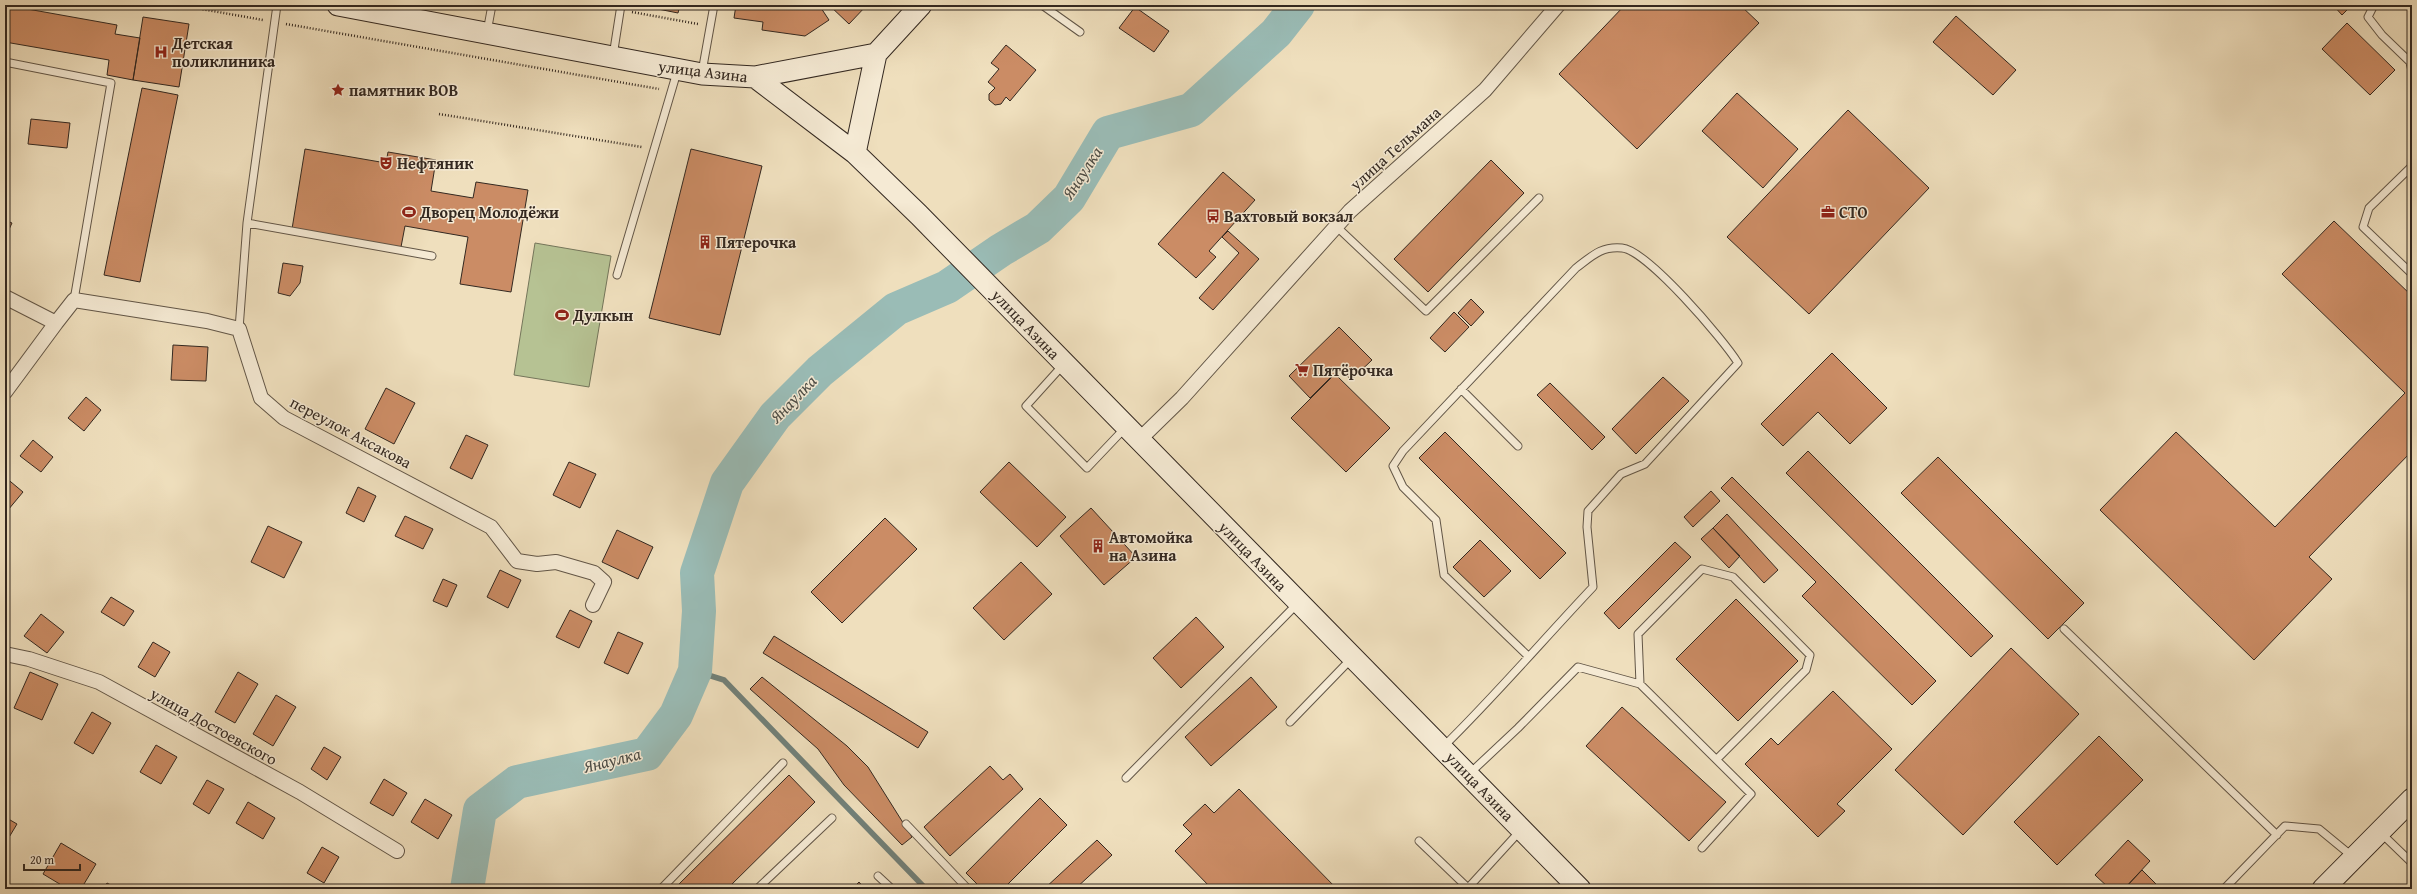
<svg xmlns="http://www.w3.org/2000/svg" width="2417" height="894" viewBox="0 0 2417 894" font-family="'Gentium Book Plus',serif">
<rect width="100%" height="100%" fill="#efdfbd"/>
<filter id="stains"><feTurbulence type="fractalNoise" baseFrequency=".005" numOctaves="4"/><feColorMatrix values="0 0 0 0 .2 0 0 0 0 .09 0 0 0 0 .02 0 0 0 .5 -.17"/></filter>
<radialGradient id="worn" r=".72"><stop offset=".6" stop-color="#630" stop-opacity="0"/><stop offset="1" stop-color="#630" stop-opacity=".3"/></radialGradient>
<path fill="#b6c293" stroke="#74755a" d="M535,243L611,256L589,387L514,375Z"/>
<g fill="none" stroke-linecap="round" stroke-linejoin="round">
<path stroke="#71817a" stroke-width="5.5" d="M695,671L724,680L926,889"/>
<path stroke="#9abcb6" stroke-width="34" d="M467,889L480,810L517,782L647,754L676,715L695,671L699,611L697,573L727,483L775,416L820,371L896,309L947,287L1001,250L1038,228L1069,198L1108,133L1191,110L1276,33L1298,5"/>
</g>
<path fill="#cb8c65" stroke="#332820" d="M5,5L117,25L115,34L140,38L133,80L107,75L109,60L5,42Z
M638,5H680L678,13Z
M736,5H819L829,20L805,36L762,30L763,22L734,18Z
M829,5H867L849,24Z
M1625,5H1740L1759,23L1637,149L1559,74Z
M2333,5H2352L2342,15Z
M1135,7L1169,31L1154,52L1119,28Z
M1956,16L2016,70L1993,95L1933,42Z
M143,17L189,24L179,87L133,80Z
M2347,23L2395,70L2370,95L2322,49Z
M1006,45L1036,70L1010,101L1006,97L1001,104L995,105L989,100V94L995,88L988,82L999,69L991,63Z
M142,88L178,95L140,282L104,275Z
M1737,93L1798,149L1763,188L1702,131Z
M1848,110L1929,188L1809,314L1727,237Z
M31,119L70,123L67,148L28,144Z
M305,149L386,163L388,152L436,160L431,191L473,198L476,182L528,190L511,292L460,284L468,237L405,226L401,247L292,229Z
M691,149L762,166L720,335L649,318Z
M1491,160L1524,193L1428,292L1394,259Z
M1223,172L1255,200L1209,251L1216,257L1196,278L1158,244Z
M5,220L12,223L5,238Z
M2334,221L2412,296V451L2309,557L2332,579L2254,660L2100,510L2176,432L2275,527L2405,393L2282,274Z
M1228,231L1259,259L1213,310L1199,298L1239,253L1222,237Z
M283,263L303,266L300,283L290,296L278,293Z
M1471,299L1484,312L1471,326L1458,313Z
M1454,312L1469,327L1445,352L1430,338Z
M1339,327L1372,360L1351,380L1340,368L1310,398L1289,376Z
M173,345L208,347L206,381L171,380Z
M1832,353L1887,408L1850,444L1818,412L1783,446L1761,424Z
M1335,374L1390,428L1346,472L1291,418Z
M1663,377L1689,401L1636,454L1612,429Z
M1550,383L1605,437L1592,450L1537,395Z
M386,388L415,403L394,444L365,429Z
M86,397L101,410L84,431L68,418Z
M1445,432L1566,553L1540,579L1419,458Z
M466,435L488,445L472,479L450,468Z
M33,440L53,457L41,472L20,456Z
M1808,451L1993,636L1971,657L1786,473Z
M1938,457L2084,603L2048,639L1901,493Z
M569,462L596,474L580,508L553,495Z
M1009,462L1066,517L1037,547L980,492Z
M5,477L23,492L8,510L5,508Z
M1732,477L1936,681L1912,705L1802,596L1816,582L1721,488Z
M358,487L376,496L364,522L346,513Z
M1711,491L1720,501L1693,527L1684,517Z
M1091,508L1136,557L1104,585L1060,536Z
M1727,514L1778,570L1764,583L1713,528Z
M405,516L433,529L423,549L395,536Z
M885,518L917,549L842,623L811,592Z
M268,526L302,542L284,578L251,562Z
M1713,528L1740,556L1729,568L1701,539Z
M617,530L653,547L638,579L602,562Z
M1480,540L1511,571L1484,597L1453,567Z
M1675,542L1691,557L1619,629L1604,613Z
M1021,562L1052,594L1004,640L973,608Z
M500,570L521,580L508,608L487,597Z
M443,579L457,585L447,607L433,601Z
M111,597L134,611L124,626L101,612Z
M1736,599L1798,661L1738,721L1676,659Z
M570,610L592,621L579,648L556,637Z
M41,614L64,632L47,653L24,636Z
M1196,617L1224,647L1181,688L1153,658Z
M618,632L643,643L628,674L604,663Z
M774,636L928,732L918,748L763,653Z
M153,642L170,652L155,677L138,667Z
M2011,648L2079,714L1963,835L1895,770Z
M30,672L58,684L42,720L14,708Z
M238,672L258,684L235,723L215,712Z
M762,677L847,746L868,767L912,837L902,845L844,785L818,749L750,689Z
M1251,677L1277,707L1211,766L1185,737Z
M1833,691L1892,749L1837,804L1845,811L1818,837L1745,764L1771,738L1778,745Z
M276,695L296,707L273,746L253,734Z
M1622,707L1726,802L1689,841L1586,746Z
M92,712L111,723L93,754L74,743Z
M2099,736L2143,780L2057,865L2014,822Z
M156,745L177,757L161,784L140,772Z
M324,747L341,757L327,780L311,769Z
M990,766L1003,780L1010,774L1023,789L950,856L924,827Z
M789,775L815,802L727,889H674Z
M384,779L407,793L393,816L370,803Z
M207,780L224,789L209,814L193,804Z
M1239,789L1337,889H1212L1175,851L1192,834L1183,825L1205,804L1214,813Z
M1040,798L1067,825L1003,889H982L966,873Z
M425,799L452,815L438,839L411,822Z
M248,802L275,818L263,839L236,823Z
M5,817L17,824L5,844Z
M1097,840L1112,855L1075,889H1044Z
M2128,840L2150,861L2124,889H2110L2095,875Z
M61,843L96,864L81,889H68L43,874Z
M322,847L339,857L324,883L307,873Z
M2142,870L2161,889H2128L2126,887Z
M859,882L865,889H852Z
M107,883L118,889H103Z"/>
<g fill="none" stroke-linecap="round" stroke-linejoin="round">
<g stroke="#625647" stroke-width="9">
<path id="lane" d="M1042,5L1080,32
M2374,5L2368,17L2382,35L2410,62L2412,71
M487,32L492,5
M613,56L621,5
M5,62L111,83L74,300
M702,72L714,5
M2412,166L2369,208L2363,227L2412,274
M247,223L432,256
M1337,227L1426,311L1539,198
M617,275L677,72
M239,329L247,223L277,5
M1063,365L1026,406L1087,468L1125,428
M1461,389L1518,446
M2064,629L2277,835
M1640,684L1638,634L1702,569L1733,577L1810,655L1806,670L1717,759
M1290,722L1352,658
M1443,747C1495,696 1543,640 1593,587L1587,527L1588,511L1621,474L1645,464L1738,363C1724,340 1647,250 1622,248C1601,246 1592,256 1576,268L1403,451L1393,466L1403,487L1436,520L1444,575L1528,656
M1469,774L1518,728L1578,667L1640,684L1751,794L1702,848
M1126,778L1297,604
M906,824L968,889
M2381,833L2412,863
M1419,841L1468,888L1520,831
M878,876L892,889
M661,889L783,763
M757,889L832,818
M2224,889L2285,826L2319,829L2353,857"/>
</g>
<g stroke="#625647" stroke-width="16">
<path id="street" d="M5,297L56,323L74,300L207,321L239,329L261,398L284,418L491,527L517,561L537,564L556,562L594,573L604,582L593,605
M5,392L56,323
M1140,439L1182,398L1350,211L1485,90L1558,5
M5,654L29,659L99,682L300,792L397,851"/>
</g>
<g stroke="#332820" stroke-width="23">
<path id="secondary" d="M338,5L702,74L755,77L855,153L919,215L1580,889
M755,77L876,54L921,5
M855,153L876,54
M2323,889L2412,799"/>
</g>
<path stroke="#332820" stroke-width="2.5" stroke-dasharray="1 2" stroke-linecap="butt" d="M179,5L263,20
M590,5L608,8
M632,12L698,24
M286,24L659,89
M439,114L642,147"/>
<use href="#lane" stroke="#f5ead4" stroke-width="7"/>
<use href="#street" stroke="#f5ead4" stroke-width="14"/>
<use href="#secondary" stroke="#f5ead4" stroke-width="21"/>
</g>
<defs>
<g id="hospital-bare" transform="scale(1.08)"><path d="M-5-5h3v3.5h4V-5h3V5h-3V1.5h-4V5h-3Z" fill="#8f2418" stroke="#f5ead4" stroke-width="2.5" paint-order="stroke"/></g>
<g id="sight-bare" transform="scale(1.08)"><path d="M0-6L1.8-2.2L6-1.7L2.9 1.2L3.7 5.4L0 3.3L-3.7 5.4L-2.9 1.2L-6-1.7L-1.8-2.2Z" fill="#8f2418" stroke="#f5ead4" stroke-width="2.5" paint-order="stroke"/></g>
<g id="theatre-bare" transform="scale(1.08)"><path d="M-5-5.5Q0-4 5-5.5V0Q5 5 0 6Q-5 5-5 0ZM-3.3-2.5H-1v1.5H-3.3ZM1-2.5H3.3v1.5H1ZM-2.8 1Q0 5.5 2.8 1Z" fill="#8f2418" stroke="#f5ead4" stroke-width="2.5" paint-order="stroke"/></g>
<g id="stadium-bare" transform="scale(1.08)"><path d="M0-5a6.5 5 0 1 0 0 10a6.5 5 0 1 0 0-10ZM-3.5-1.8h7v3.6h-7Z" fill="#8f2418" stroke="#f5ead4" stroke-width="2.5" paint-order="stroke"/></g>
<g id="office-bare" transform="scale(1.08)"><path d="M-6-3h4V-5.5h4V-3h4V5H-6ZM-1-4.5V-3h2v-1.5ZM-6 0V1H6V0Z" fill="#8f2418" stroke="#f5ead4" stroke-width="2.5" paint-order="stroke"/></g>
<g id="bus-bare" transform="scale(1.08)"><path d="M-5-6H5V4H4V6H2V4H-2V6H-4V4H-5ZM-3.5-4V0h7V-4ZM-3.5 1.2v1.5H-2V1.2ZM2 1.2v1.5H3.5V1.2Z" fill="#8f2418" stroke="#f5ead4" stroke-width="2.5" paint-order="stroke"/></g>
<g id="building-bare" transform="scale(1.08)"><path d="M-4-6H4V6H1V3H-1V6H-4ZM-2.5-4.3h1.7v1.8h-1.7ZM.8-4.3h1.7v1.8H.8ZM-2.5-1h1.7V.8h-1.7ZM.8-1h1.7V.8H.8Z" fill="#8f2418" stroke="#f5ead4" stroke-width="2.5" paint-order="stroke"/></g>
<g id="supermarket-bare" transform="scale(1.08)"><path d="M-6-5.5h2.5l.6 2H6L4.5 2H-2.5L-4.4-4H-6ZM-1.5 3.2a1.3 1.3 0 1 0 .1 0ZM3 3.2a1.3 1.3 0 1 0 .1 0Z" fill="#8f2418" stroke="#f5ead4" stroke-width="2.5" paint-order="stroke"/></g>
</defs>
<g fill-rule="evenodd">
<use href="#hospital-bare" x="161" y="52"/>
<use href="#sight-bare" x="338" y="90"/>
<use href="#theatre-bare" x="386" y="163"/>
<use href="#stadium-bare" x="409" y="212"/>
<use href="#office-bare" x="1828" y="212"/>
<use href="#bus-bare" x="1213" y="216"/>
<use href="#building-bare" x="705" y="242"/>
<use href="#stadium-bare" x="562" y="315"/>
<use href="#supermarket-bare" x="1302" y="370"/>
<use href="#building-bare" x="1098" y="546"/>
</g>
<g text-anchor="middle" stroke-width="3" stroke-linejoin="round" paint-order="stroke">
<g font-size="16" font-weight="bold" fill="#332820" stroke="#f5ead4" text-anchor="start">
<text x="172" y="49">Детская<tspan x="172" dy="18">поликлиника</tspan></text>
<text x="349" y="96">памятник ВОВ</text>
<text x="397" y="169">Нефтяник</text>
<text x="420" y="218">Дворец Молодёжи</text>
<text x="1839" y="218">СТО</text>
<text x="1224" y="222">Вахтовый вокзал</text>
<text x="716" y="248">Пятерочка</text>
<text x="573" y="321">Дулкын</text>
<text x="1313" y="376">Пятёрочка</text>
<text x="1109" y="543">Автомойка<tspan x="1109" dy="18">на Азина</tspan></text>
</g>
<g font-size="16" fill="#332820" stroke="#f5ead4">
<text transform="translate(703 71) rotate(7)" y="6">улица Азина</text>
<text transform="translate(1395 148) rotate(-42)" y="6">улица Тельмана</text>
<text transform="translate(1026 324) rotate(46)" y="6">улица Азина</text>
<text transform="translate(351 432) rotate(28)" y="6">переулок Аксакова</text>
<text transform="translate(1253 556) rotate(46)" y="6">улица Азина</text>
<text transform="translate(214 726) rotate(29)" y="6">улица Достоевского</text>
<text transform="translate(1480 786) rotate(46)" y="6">улица Азина</text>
</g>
<g font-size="17" font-style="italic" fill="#4d4d46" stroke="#f5ead4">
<text transform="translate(1082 173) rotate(-57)" y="6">Янаулка</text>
<text transform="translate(793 399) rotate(-46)" y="6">Янаулка</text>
<text transform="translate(612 760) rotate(-14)" y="6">Янаулка</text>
</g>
</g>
<rect width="2417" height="894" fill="none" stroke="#efdfbd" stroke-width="20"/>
<rect x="6" y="6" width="2405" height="882" fill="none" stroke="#332820" stroke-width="2"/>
<rect x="10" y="10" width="2397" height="874" fill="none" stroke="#332820"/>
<path d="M24 864v6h56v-6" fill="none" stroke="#332820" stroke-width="2"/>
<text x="30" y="864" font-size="12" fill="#332820" stroke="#f5ead4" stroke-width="3" paint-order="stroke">20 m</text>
<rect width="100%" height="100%" filter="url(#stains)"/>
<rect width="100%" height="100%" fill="url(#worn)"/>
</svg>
